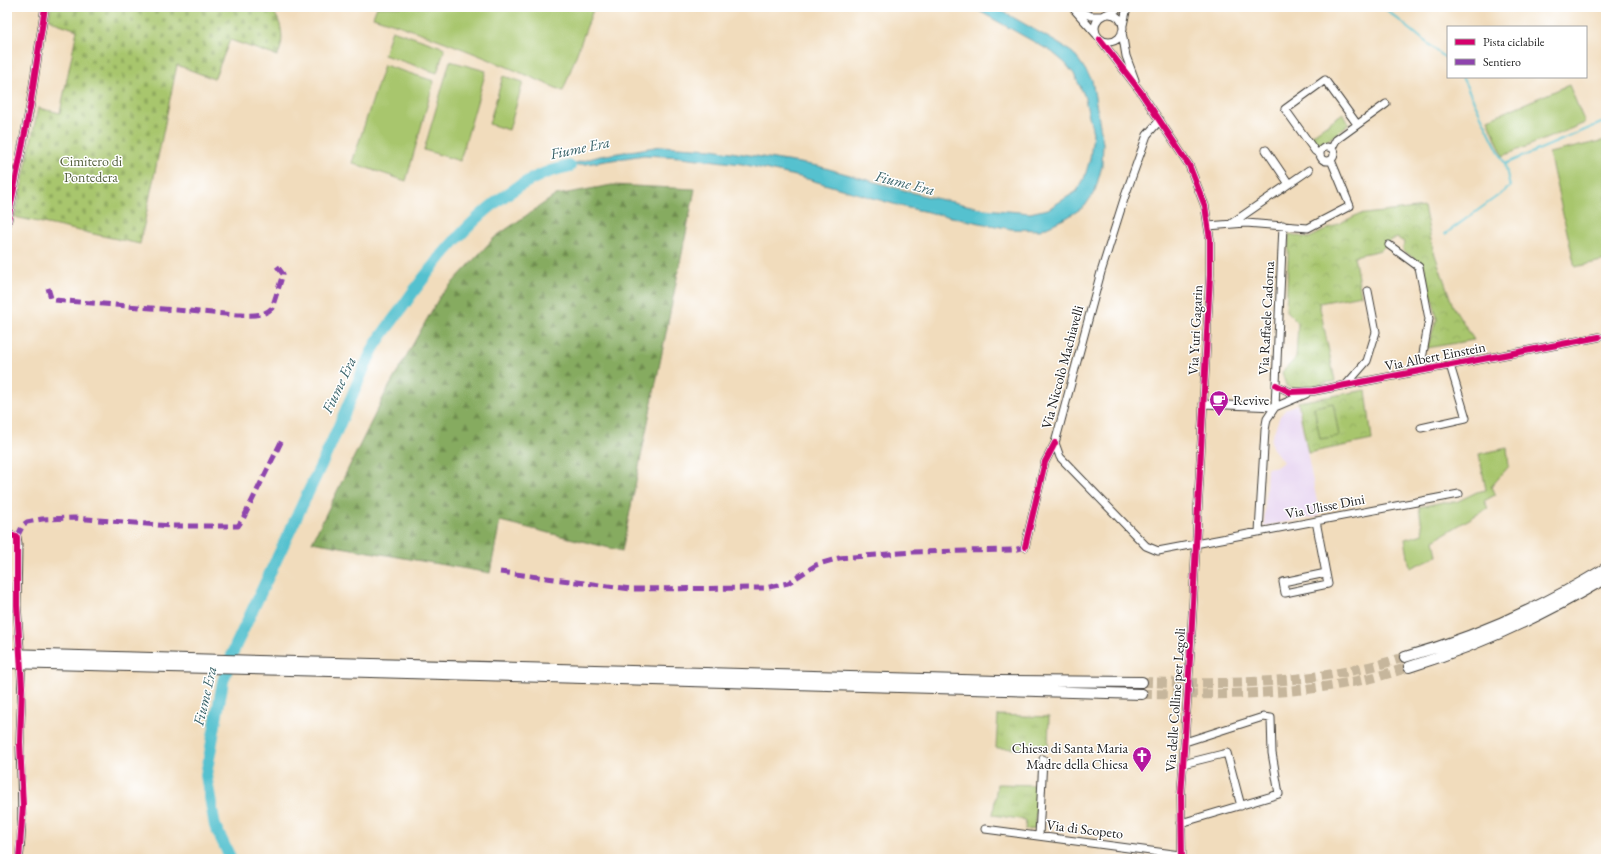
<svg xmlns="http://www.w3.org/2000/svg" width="1613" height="866" viewBox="0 0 1613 866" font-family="'EB Garamond',serif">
<defs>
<pattern id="grass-tufts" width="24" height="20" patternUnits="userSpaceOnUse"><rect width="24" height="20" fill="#a8c66d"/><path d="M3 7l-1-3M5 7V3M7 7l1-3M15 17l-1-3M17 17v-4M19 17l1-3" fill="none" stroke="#90aa5e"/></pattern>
<pattern id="forest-firs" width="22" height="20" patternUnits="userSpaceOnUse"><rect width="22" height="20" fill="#86ab60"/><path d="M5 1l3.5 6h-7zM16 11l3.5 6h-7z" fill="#6d8a4e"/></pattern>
<pattern id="cemetery-stones" width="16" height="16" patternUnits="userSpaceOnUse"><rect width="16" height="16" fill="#a8c66d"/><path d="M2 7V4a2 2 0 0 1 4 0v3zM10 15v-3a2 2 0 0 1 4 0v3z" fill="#90aa5e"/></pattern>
<pattern id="park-crowns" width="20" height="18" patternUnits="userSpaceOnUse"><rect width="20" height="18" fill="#a8c66d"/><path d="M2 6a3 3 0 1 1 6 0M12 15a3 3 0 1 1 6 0" fill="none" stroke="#90aa5e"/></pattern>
</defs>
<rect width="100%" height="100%" fill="#fff"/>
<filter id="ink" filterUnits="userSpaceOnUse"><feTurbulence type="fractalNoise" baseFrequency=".025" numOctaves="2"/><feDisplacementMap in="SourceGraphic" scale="8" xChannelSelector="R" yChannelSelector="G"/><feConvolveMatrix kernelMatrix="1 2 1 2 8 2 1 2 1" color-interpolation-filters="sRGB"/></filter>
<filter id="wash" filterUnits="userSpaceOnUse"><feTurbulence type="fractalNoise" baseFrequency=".012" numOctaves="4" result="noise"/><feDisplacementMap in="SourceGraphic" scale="16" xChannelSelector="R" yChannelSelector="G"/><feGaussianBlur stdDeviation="0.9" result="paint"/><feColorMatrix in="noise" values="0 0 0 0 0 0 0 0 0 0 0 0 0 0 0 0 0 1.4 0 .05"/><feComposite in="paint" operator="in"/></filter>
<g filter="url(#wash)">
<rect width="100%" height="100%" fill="#f1dcbc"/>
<path fill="#e6d3f0" d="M1297,404L1320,516L1264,526L1267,468L1278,466L1283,462L1272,447L1271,440L1280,416L1286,409Z"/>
<path fill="url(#grass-tufts)" stroke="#627144" d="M1343,113L1349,124L1319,147H1316L1309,137Z
M998,715L1049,717L1048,750L996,748Z
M997,784L1038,785L1035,829L1025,830L1026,820L993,815Z"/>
<path fill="url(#forest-firs)" stroke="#51643e" d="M612,185L695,189L622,551L500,521L490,573L312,542L385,394L440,296L495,237L556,195Z"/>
<path fill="url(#cemetery-stones)" stroke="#627144" d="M51,7H269C282,18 286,42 277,56L230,40L214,79L177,65L140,244L15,217L38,108L60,113L77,30L54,22L49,18Z"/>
<path fill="url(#park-crowns)" stroke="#627144" d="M1424,207L1433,249L1453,306L1474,340L1427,348L1437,318L1424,265L1403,251L1404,242L1397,238L1390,241L1381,250L1354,256L1361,295L1319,303L1335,381L1297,390L1286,386L1282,372L1296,358L1298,323L1286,311L1289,234L1309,238L1357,215Z
M1366,390L1372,440L1308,453L1298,402Z"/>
<path fill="#a8c66d" stroke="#627144" d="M377,7H594L563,91C501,64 438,37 373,17Z
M392,30L445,48L437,73L384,55Z
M450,61L486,71L460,161L424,150Z
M384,65L434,81L406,181L352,163Z
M503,76L523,82L509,130L489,124Z
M1569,85L1585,123L1503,156L1488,119Z
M1606,140V260L1575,267L1549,153Z
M1333,403L1339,436L1320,439L1314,407Z
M1507,448L1509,466L1491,487L1495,495L1484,501L1488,508L1434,540L1437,556L1410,568L1405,539L1423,534L1419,507L1443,502H1456L1477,492L1486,490L1479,454Z"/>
<path fill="#55c1cf" stroke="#386e76" d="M972,7H995L1056,42L1073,53L1080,62L1092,80L1103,143L1102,166L1095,191L1085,206L1068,217L1040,230L1011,229L975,222L904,207L800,177L742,164L681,157L644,155L554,169L600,156L661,146L712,149L818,166L921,195L985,209L1030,213L1048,209L1077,191L1084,179L1090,159L1093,133L1084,95L1074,74L1065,63L1052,52Z"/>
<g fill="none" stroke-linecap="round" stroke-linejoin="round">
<path stroke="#55c1cf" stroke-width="2" d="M1383,7L1448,60
M1462,77L1505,164L1606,121
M1445,234L1510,187L1505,164"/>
<path stroke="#55c1cf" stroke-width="12" d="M231,859L215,826L206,775L223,681L235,647C264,586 293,524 322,463C340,426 355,386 373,349C380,336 390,324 399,312C438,255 499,179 570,166"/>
</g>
</g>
<g filter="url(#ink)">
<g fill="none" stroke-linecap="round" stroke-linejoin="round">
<path stroke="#c6b69c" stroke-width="10" stroke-dasharray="10 5" stroke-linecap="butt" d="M1142,682C1230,685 1320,684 1405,657
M1142,694C1230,695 1324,696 1409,667"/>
<g stroke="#3c3934" stroke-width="9">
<path id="minor" d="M1072,7L1096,34
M1078,11L1091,16H1102
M1107,14L1121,7
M1095 28a14 14 0 1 1 28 0a14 14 0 1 1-28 0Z
M1123,25L1127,7
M1122,32L1126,56L1135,80
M1100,39L1140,91L1189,165L1205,206L1210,239V275L1191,642L1181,797L1182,859
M1160,120L1147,135L1125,196L1101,272L1055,443L1060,457L1146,546L1158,551L1459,494
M1320 154a7 7 0 1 1 14 0a7 7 0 1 1-14 0Z
M1332,148L1336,140L1386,104
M1266,150L1289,184
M1319,154L1315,151L1285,109L1325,80L1357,124
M1232,223L1309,170
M7,224L30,107L45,7
M1208,226L1246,223L1308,228L1350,206L1331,160
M1389,245L1419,267L1429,319L1420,371
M1276,385L1290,392L1314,391L1599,337
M1345,386L1367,361L1376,332L1368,291
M1203,404L1275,407L1306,394
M1421,428L1466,418L1450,365
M1316,521L1328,584L1285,593L1283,582L1326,573
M1259,532L1265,430L1267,419L1275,407L1283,225
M7,534L17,537L18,544L17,605L20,650
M1025,547L1045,462L1055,443
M1183,764L1227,753L1241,806
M1181,823L1279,794L1272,753L1271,718L1263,717L1185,742
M985,829L1181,855
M1039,836L1043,759
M19,859C24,821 21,784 20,746C20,720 23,695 21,669"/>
</g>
<g stroke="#3c3934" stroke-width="12">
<path id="highway" d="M1405,657C1477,637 1542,607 1606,568
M372,664L999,681L1142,682
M1409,667C1478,646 1544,615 1606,578
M371,672L1142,694"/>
</g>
<use href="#minor" stroke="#fff" stroke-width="7"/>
<use href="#highway" stroke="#fff" stroke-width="10"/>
<g stroke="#3c3934" stroke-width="12" stroke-linecap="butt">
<path id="highway-bridge" d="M7,654L372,664
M7,663L371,672"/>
</g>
<use href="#highway-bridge" stroke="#fff" stroke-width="10"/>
<path stroke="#8e44ad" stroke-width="5" stroke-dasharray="10 5" stroke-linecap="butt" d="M48,288L51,298L54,300L237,315C248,315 264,317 272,308L283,274L276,265
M17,537L23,525L27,522L42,519L74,518L171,526H238L243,519L282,440
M500,572L631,589L765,588L788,583L816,565L839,558L913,552L1014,550L1025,547"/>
<g stroke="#fff" stroke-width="8">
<path id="cycleway" d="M1100,39L1140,91L1189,165L1205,206L1210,239V275L1191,642L1181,797L1182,859
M7,224L30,107L45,7
M1276,385L1290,392L1314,391L1599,337
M7,534L17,537V605L22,687L20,742L23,806L19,859
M1025,547L1045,462L1055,443"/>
</g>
<use href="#cycleway" stroke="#d6006c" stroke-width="6"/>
</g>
</g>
<defs>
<g id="cafe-pin" transform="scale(1)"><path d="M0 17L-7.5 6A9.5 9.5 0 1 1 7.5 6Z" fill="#b5179e" stroke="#fff"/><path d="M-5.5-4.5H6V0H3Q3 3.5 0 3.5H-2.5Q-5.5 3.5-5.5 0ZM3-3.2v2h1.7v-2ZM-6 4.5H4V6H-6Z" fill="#fff"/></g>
<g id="church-pin" transform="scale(1)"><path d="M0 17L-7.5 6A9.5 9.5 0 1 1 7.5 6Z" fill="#b5179e" stroke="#fff"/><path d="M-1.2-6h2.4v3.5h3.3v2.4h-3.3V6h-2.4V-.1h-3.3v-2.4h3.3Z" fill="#fff"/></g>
</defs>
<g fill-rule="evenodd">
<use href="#cafe-pin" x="1219" y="400"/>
<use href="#church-pin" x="1142" y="756"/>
</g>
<g text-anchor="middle" stroke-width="3" stroke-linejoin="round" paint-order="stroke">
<g font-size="14" fill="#54603c" stroke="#fff">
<text x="91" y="166">Cimitero di<tspan x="91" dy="16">Pontedera</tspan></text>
</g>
<g font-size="14" fill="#1c1c1c" stroke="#fff">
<text transform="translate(1266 318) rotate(-87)" y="5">Via Raffaele Cadorna</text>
<text transform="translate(1195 330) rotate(-87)" y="5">Via Yuri Gagarin</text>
<text transform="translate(1435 356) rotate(-11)" y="5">Via Albert Einstein</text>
<text transform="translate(1062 367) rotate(-75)" y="5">Via Niccolò Machiavelli</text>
<text transform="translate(1325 506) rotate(-11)" y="5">Via Ulisse Dini</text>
<text transform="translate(1175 700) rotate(-86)" y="5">Via delle Colline per Legoli</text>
<text transform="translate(1085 829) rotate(7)" y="5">Via di Scopeto</text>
</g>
<g font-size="14" fill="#1c1c1c" stroke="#fff" text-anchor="start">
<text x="1233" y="405">Revive</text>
<text x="1128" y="753" text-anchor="end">Chiesa di Santa Maria<tspan x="1128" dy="16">Madre della Chiesa</tspan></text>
</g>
<g font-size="15" font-style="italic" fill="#335e64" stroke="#fff">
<text transform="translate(580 148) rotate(-12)" y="5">Fiume Era</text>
<text transform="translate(905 183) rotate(14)" y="5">Fiume Era</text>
<text transform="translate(339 385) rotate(-65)" y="5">Fiume Era</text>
<text transform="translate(205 696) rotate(-77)" y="5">Fiume Era</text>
</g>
</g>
<rect width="1613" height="866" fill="none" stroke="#fff" stroke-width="24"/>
<rect x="1447" y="26" width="140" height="52" fill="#ffffff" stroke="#a4a4a4"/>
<rect x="1455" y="39" width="20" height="6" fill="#d6006c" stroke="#a4a4a4"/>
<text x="1483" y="46" font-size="12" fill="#1c1c1c">Pista ciclabile</text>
<rect x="1455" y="59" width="20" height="6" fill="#8e44ad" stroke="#a4a4a4"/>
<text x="1483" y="66" font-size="12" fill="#1c1c1c">Sentiero</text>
</svg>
